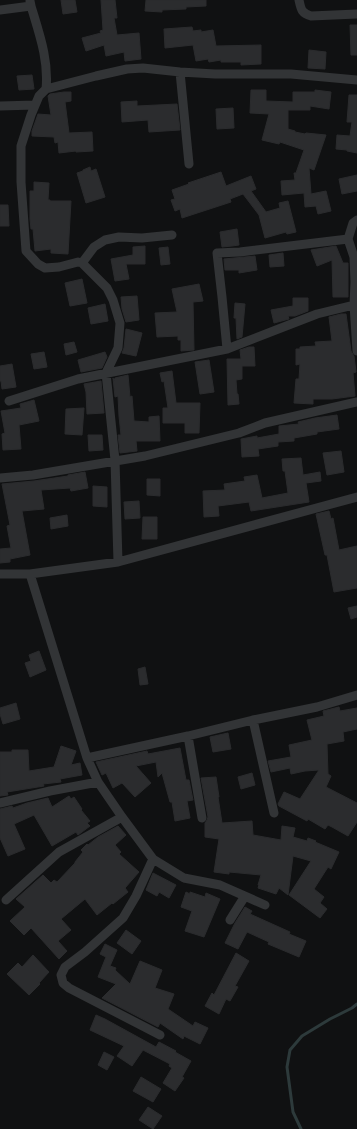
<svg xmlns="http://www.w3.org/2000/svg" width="357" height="1129" viewBox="0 0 357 1129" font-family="Cabin,sans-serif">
<rect width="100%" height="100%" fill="#101112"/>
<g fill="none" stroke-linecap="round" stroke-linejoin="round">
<path stroke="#2d3a3b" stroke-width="3" d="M301,1129L293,1112L287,1067L290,1050L302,1036L330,1019L352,1008L357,1004"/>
</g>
<path fill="#2b2c2e" stroke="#2a2b2d" d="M61,0H75L77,12L63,14Z
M101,0H115L117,18H114L117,35L139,33L141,59L125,61L124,52L106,56L104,45L86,51L82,38L101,33L100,31L103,30Z
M146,0H206V6L186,7V9L162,10V12L145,11Z
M350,25H357V55H351Z
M192,27L193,31L201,30V32L213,30L216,46L261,45V64L241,65V62H221V60L209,62L208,59L196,61L193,45L165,48L164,29Z
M309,50L326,52L325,69L308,68Z
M32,75L34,89L19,90L17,76Z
M251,90H266V101L293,102V92H315V90L331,92L329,109L310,106V110H288V129L295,131V132L305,134L306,133L326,135L314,170L309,168L311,194L326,191L331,211L318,214L316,206L305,207L304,193L282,195L281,181L295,180L294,173H296L304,150L280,142L279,144L262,140L269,114L250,113Z
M64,92H71V101L65,102L69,133L92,132L93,151L76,152V151L59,153L58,142L55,143L54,137L32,136V131L38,114L51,115L48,96L50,94Z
M349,95H357V153L347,151V150L336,149L337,135L350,136L352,122H347Z
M137,101V106L177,104L180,130L149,132L148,120L122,122L121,102Z
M233,108L234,128L217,129L216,109Z
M90,167L91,171L96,169L105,197L86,203L77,173L83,171V170Z
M221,172L226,186L251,176L256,189L251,191L266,212L280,208L279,203L288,201L296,232L287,234L286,232L265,238L259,215L243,194L230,199L231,202L182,218L180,209L175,211L171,200L175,199L172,190L189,184L188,183Z
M357,175V191L342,194L339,179Z
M34,182L49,183L48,200H50V201H71L68,254L51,253V249L35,251L33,229H31L30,219V191H34Z
M0,205H8L9,226H0Z
M237,229L239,245L232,246L222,247L220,232Z
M145,246V264H126L129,279L115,281L111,259L133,255V247Z
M336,246L343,263H348V297H333L332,260L317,266L311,250Z
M168,247L170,264L161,265L159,248Z
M283,253L284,266L270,267L269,255Z
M255,256L257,270L239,273V270H225L224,259Z
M82,279L87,303L70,306L65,283Z
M199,284L203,301L193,302L194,350L181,351V340H178V336L157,337L155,313L177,312L172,289Z
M137,296L139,320L126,322L122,309L121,297Z
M293,298H308V311L295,316H288L289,319L274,323L271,310L293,306Z
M235,303L245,304L242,337L237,339L236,318H234Z
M105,304L108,321L91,324L88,308Z
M341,314H346L351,351L354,356L356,372L353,373L355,396L332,399H313V404L294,403L296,379H299L300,364L296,365V349H300V347L316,346L315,342L332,341L329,317Z
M126,329L142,333L136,356L122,353L124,348Z
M74,342L77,352L66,355L64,344Z
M249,347H254L255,366H242V379L236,380L237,394H238L239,404L228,405L227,359H241L240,350Z
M44,352L47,367L34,369L31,354Z
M105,352L107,357L102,368L81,372L78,360Z
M209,360L214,392L200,394L195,362Z
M12,364L16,387L2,389L1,381H0V366Z
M172,371L176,403H200L199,433H185V423H163V408H168L164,381L162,382L160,373Z
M128,375L130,397L132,396L134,421L149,422V417L159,416L160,441H136L137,451L120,453L118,435H121L119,416L118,396L115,397L113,378L114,381L115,378Z
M101,381L104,413L87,414L86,392L84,384Z
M34,400L39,421L19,425L21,449L3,450L2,434L5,433L1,411L21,408L20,404Z
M84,408L82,435L65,434L66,409Z
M337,415L339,429L317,432V434L294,438V441L278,442V446L258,449L259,456L242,457L241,439L257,436V438L279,434V426L299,424L298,422L315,418Z
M88,435H102L103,450L89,451Z
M341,451L344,472L327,475L323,453Z
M301,458L303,475L320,472L321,481L306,483L309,502L251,511L249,502L218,506L219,516L204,517L203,491L225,490L224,484L245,481L244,477L257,475L262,498L288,493L285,471H283L282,459Z
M85,472L88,488L71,491L70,488L41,490L44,509L22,511L30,555L10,559V562L0,563V549L11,548L7,526L10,525L2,484L34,481L68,476V475Z
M147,479H160V496L147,495Z
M93,486L107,487V507L93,506Z
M139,501L140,518L125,519L124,502Z
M329,511L331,519L333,518L339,550L357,546V588L334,592L327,555H325L316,514Z
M67,515L68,526L51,529L50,518Z
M143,517H157V539H142Z
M357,606V617L351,619L348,608Z
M39,651L46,670L30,677L25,663L31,661L29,655Z
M145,667L148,684L140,685L138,669Z
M16,703L20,719L3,724L0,714V708Z
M339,707L340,711L357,708V729L343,732L344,741L327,744L328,774L331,776L326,787L357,803V822L348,836L332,827L328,825L325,829L308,819L307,821L279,806L278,804L284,792L300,799L319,770L305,771L291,774L290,768L271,772L268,761L291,757L289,745L312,740L307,720L324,716L323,711Z
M228,733L231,749L213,752L210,737Z
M61,746L76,751L71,765L80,763L82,775L60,779L61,782L43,784L44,786L7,792L8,795L0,796V752H12V750H28L29,771L54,767Z
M180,748L186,780H189L193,800L187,801L190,818L175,821L172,802H170L162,773L158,777L156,762L136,766L151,783L135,797L122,783L113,788L106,773L102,775L96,762L147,751L148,754Z
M252,773L255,785L241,789L238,777Z
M216,777L219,797H218L222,823L252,821L253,835L281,840L282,826L295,828L293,837L307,841L308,838L316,841L315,842L339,852L331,869L328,867L314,889L324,897L320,903L327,909L320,918L289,895L311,861L293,856L288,895L279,888L276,894L258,888L259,885H258L261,875L229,872V874L214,872L219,839L205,837V823L207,820L208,817L201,778Z
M69,796L71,799L74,797L82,809L81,810L90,821L87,823L90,826L78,835L76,832L52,846L34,815L14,824L25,849L8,856L0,838V809L12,806L13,808L27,803L48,798L52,807Z
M118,826L126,835L115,845L121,852L119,854L139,872L125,888L128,892L113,904L112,903L97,915L85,899L61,919L71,930L58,941L67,951L59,959L31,928L24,935L10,921L25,907L16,899L43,875L51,883L54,880L57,882L75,863V862L83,852L81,850L87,844L88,845L98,837Z
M153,873L176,885L169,898L159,892L157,896L146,890Z
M186,892L190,894V892L205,897L206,893L220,899L204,937L185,931L192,911L181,907Z
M245,907L252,911L250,914L290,932L289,934L306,941L299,957L268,944L269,942L247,932L238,949L225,943L235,923Z
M126,930L141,941L132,954L117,943Z
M105,944L117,950L110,966L116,968L115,970L130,984L140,961L162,970L155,988L174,994L168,1009L193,1026L195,1022L208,1028L200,1044L184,1036L183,1039L160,1023L158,1027L102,998L116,984L98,977L106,957L100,954Z
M236,953L249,961L235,986L238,987L230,1001L226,999L219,1014L205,1006L212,993L214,995Z
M33,955L49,972L39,983L40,984L29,995L7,974L18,963L22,967Z
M96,1015L105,1019L156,1047L159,1042L176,1051L175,1052L191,1061L182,1077L184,1078L175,1091L163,1083L172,1068L169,1066L170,1064L143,1050L132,1066L117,1056L124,1046L90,1030Z
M104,1052L114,1057L107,1070L98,1065Z
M141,1077L161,1089L153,1102L133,1091Z
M148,1107L162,1116L153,1129L139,1120Z"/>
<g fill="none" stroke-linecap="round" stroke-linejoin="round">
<path stroke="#323436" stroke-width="9" d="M299,0C301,9 301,13 311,16L357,14
M31,6C39,33 49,60 46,89L39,96L31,115L21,146V182L26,251L38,264L45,268L59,267L78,262L82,263L107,288L113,300L120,323L118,348L106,373L115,460L118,562
M0,10L31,6L30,1
M180,72L189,164
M46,89L96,76L127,69L143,68L180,72L215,74H291L357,80
M0,106L35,105
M357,220L353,223L348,239L354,257L355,282L354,305H357
M82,263L94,247L105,240L119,237L142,238L172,235
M227,349L222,297L217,253L240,252L348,239
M9,401L78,379L227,349L317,314L354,305L357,351
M0,478L33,475L145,456L239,433L265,423L357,402
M0,574H30L118,562L357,497
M30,574L87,758L98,782L122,817L153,859L184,878L220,885L265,905
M253,720L274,813
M188,736L202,818
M87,758L188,736L253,720L317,707L357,695
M0,803L50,791L98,782
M153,859L136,896L123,918L85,952L65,967L61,975L63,983L69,988L160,1035
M6,900L59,852L122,817
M230,920L245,896"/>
</g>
</svg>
